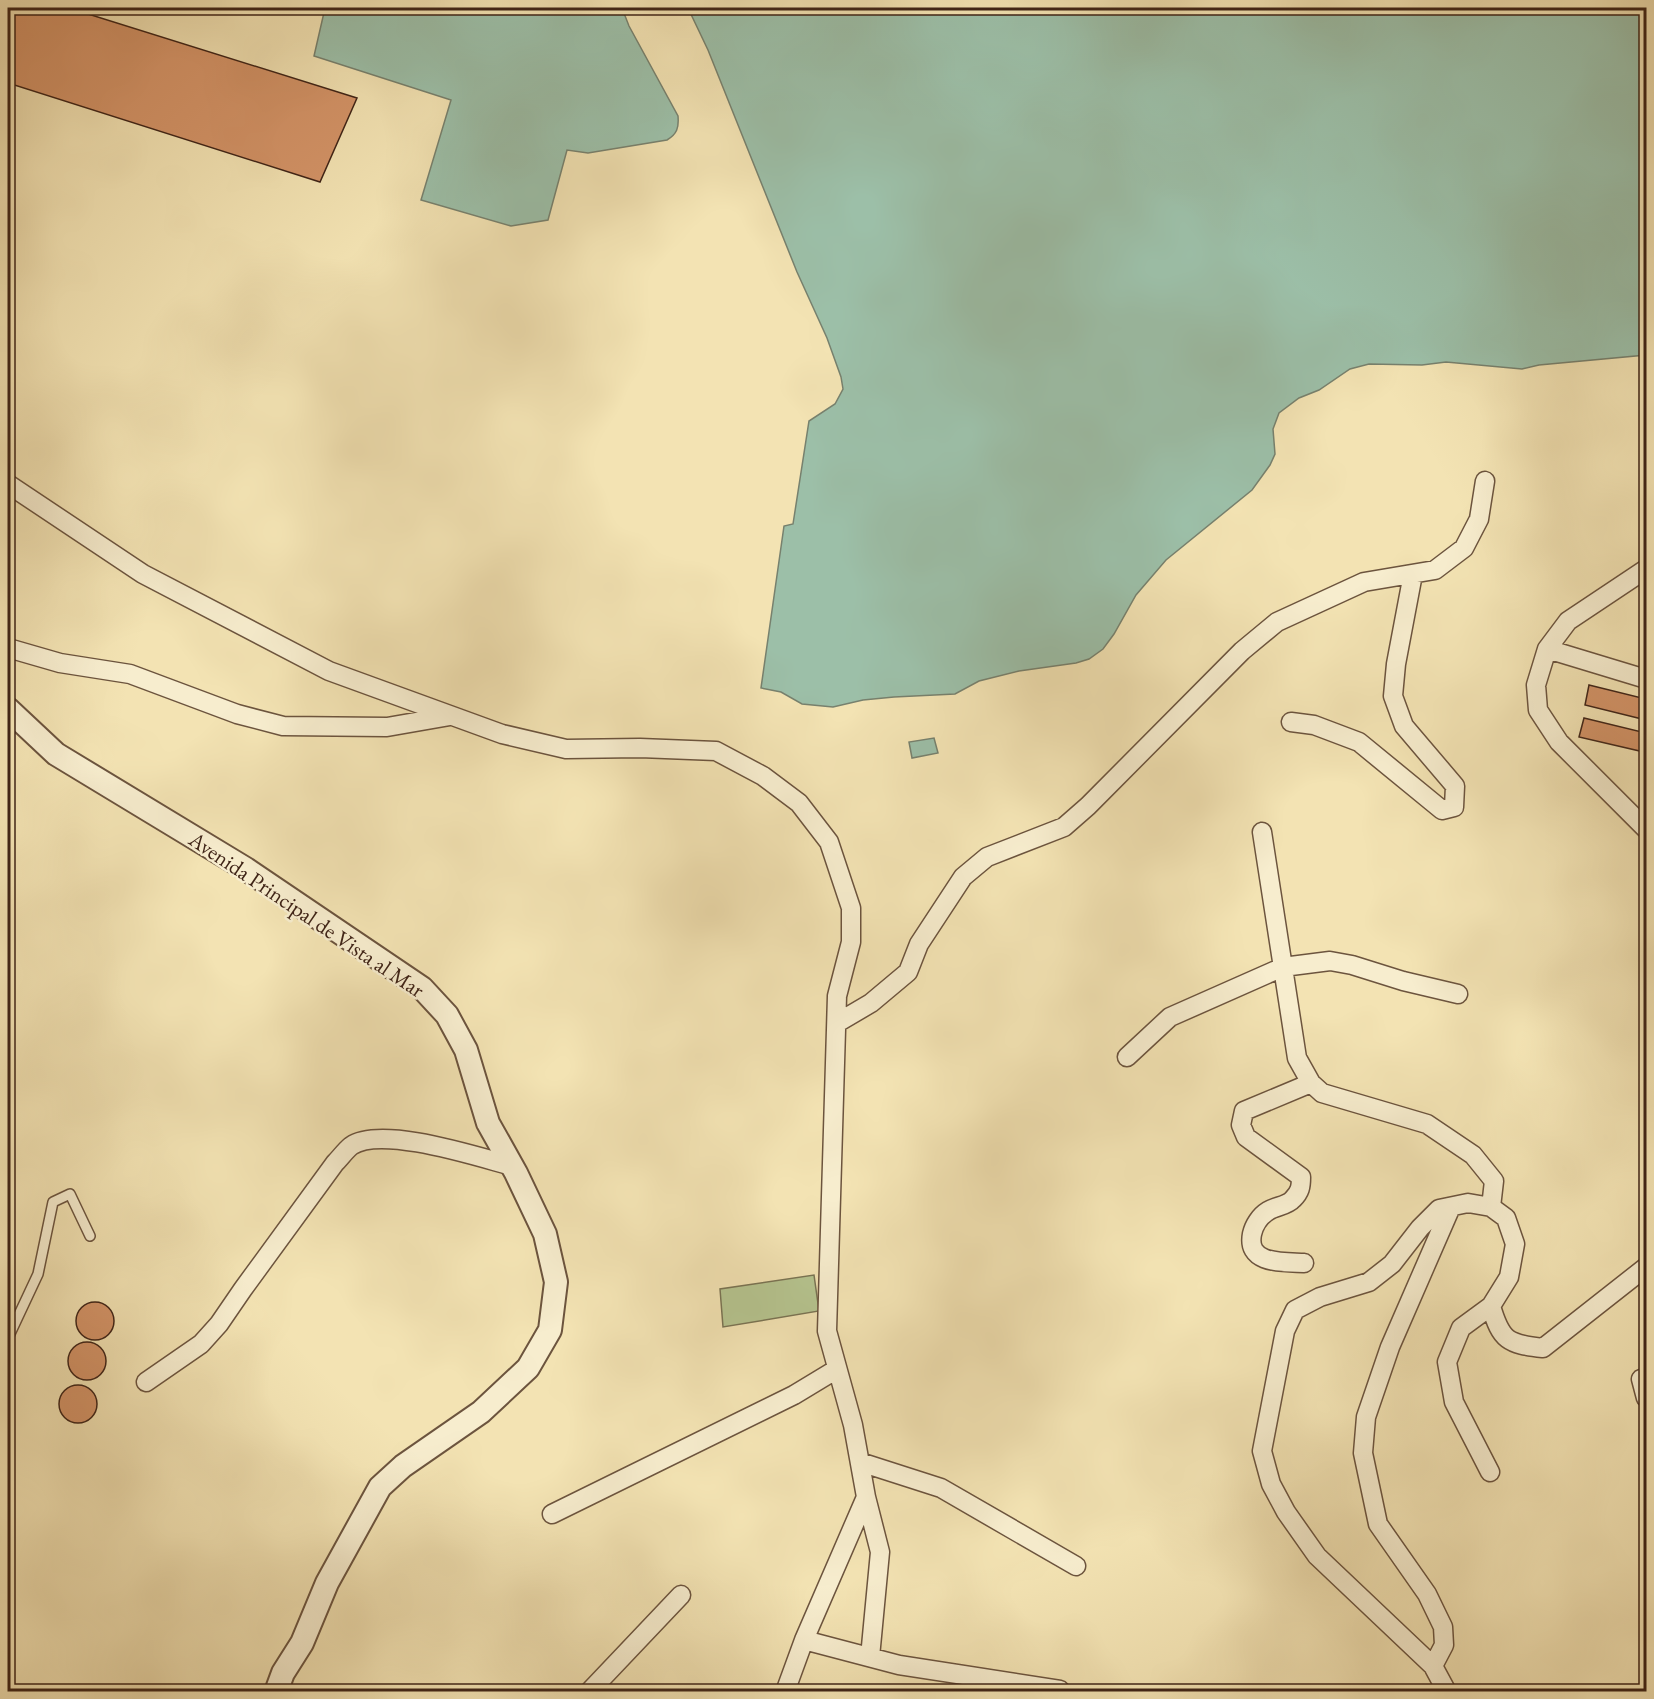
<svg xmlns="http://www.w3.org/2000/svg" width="1654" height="1699" viewBox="0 0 1654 1699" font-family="'EB Garamond',serif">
<rect width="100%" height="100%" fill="#f3e3b3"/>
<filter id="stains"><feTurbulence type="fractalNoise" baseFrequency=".00333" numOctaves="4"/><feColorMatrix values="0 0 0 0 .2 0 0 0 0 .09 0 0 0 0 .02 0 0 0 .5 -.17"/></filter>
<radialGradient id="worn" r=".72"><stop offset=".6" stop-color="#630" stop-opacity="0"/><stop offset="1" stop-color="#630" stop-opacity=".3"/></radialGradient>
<path fill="#b6c590" stroke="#7a7454" stroke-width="1.5" d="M814,1275L819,1311L723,1327L720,1289Z"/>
<path fill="#9cbfa8" stroke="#77816e" stroke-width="1.5" d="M325,8H622L629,26L678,116C679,128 677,134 667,140L588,153L567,150L548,220L511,226L421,200L451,100L314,56Z
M688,8H1646V355L1539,365L1522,369L1446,362L1422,365L1369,364L1350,369L1319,390L1299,398L1279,413L1273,429L1275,454L1270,465L1252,490L1166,560L1136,595L1114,634L1103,649L1089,659L1076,663L1019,671L979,681L955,694L894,697L863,700L833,707L802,704L781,692L761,688L784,526L793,524L809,421L835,404L843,389L841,377L827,338L797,272L708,50Z
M934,738L938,753L912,758L909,742Z"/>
<path fill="#d39367" stroke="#3f2417" stroke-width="1.5" d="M8,8H69L357,98L320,182L8,83Z
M1589,685L1646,699V720L1585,705Z
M1584,718L1646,733L1644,752L1579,737Z
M76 1321a19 19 0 1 1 38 0a19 19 0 1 1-38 0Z
M68 1361a19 19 0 1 1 38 0a19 19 0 1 1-38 0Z
M59 1404a19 19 0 1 1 38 0a19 19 0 1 1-38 0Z"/>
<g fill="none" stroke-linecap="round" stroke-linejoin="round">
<g stroke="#6c543e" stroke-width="12">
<path id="service" d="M8,1338L38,1274L53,1202L70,1194L90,1236"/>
</g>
<g stroke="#6c543e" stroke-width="21">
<path id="minor" d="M8,484L143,574L329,671L502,734L566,749L640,748L716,751L763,776L799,803L829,842L851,908V942L837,996L827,1331L853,1425L866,1497L880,1552L870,1657
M1646,569L1568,621L1547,649L1536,685L1538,710L1559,742L1646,829
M8,648L60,663L130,674L237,714L283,726L387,727L450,716
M1547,649L1646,679
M1291,722L1314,725L1359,742L1442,810L1454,807L1455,786L1404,726L1393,696L1396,664L1413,574
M1262,832L1297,1058L1311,1083L1322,1093L1427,1124L1473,1155L1494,1181L1491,1207
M837,1023L871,1003L908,972L919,944L963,877L987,857L1064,827L1088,806L1242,651L1277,622L1364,582L1435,570L1464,548L1479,519L1485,481
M1127,1057L1170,1017L1283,967L1330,961L1352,965L1403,981L1458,994
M1304,1263C1284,1262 1246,1265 1252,1234C1254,1225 1260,1216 1268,1211C1276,1206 1287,1206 1293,1199C1300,1192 1301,1187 1301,1177L1246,1137L1241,1125L1244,1111L1311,1083
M1491,1306C1501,1341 1508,1344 1543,1348L1646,1267
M1641,1379L1646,1398
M146,1382L201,1344L219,1324L243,1289L335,1163C340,1158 345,1151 351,1146C381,1125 478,1157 512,1166
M860,1462L941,1488L1076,1566
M552,1514L794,1395L837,1369
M804,1640L899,1665L1060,1690
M1433,1666L1444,1645L1443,1627L1427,1594L1378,1524L1363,1453L1366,1417L1390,1347L1451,1207
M589,1692L681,1595
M785,1692L804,1640L866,1497
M1447,1692L1433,1666L1317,1556L1286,1512L1271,1484L1262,1451L1285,1331L1295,1310L1320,1297L1369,1282L1392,1264L1420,1228L1439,1209L1468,1203L1491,1207L1506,1218L1515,1244L1509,1277L1491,1306L1461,1328L1447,1362L1454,1402L1490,1472"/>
</g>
<g stroke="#6c543e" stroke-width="26">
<path id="tertiary" d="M8,709L56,754L246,869L422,988L447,1015L466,1050L488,1123L516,1173L545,1234L556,1282L550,1330L528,1368L481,1412L403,1466L380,1487L327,1583L302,1643L283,1673L276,1692"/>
</g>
<use href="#service" stroke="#f7edce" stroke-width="9"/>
<use href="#minor" stroke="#f7edce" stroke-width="18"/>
<use href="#tertiary" stroke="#f7edce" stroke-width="22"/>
</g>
<g text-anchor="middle" stroke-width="5" stroke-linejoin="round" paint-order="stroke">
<g font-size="22" fill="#3f2417" stroke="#f7edce">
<text transform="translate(307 914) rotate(34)" y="8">Avenida Principal de Vista al Mar</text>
</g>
</g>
<rect width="1654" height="1699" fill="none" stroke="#f3e3b3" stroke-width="30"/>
<rect x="9" y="9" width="1636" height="1681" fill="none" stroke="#3f2417" stroke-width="3"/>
<rect x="15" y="15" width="1624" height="1669" fill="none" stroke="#3f2417" stroke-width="1.5"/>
<rect width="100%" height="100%" filter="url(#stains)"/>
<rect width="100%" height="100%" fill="url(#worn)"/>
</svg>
